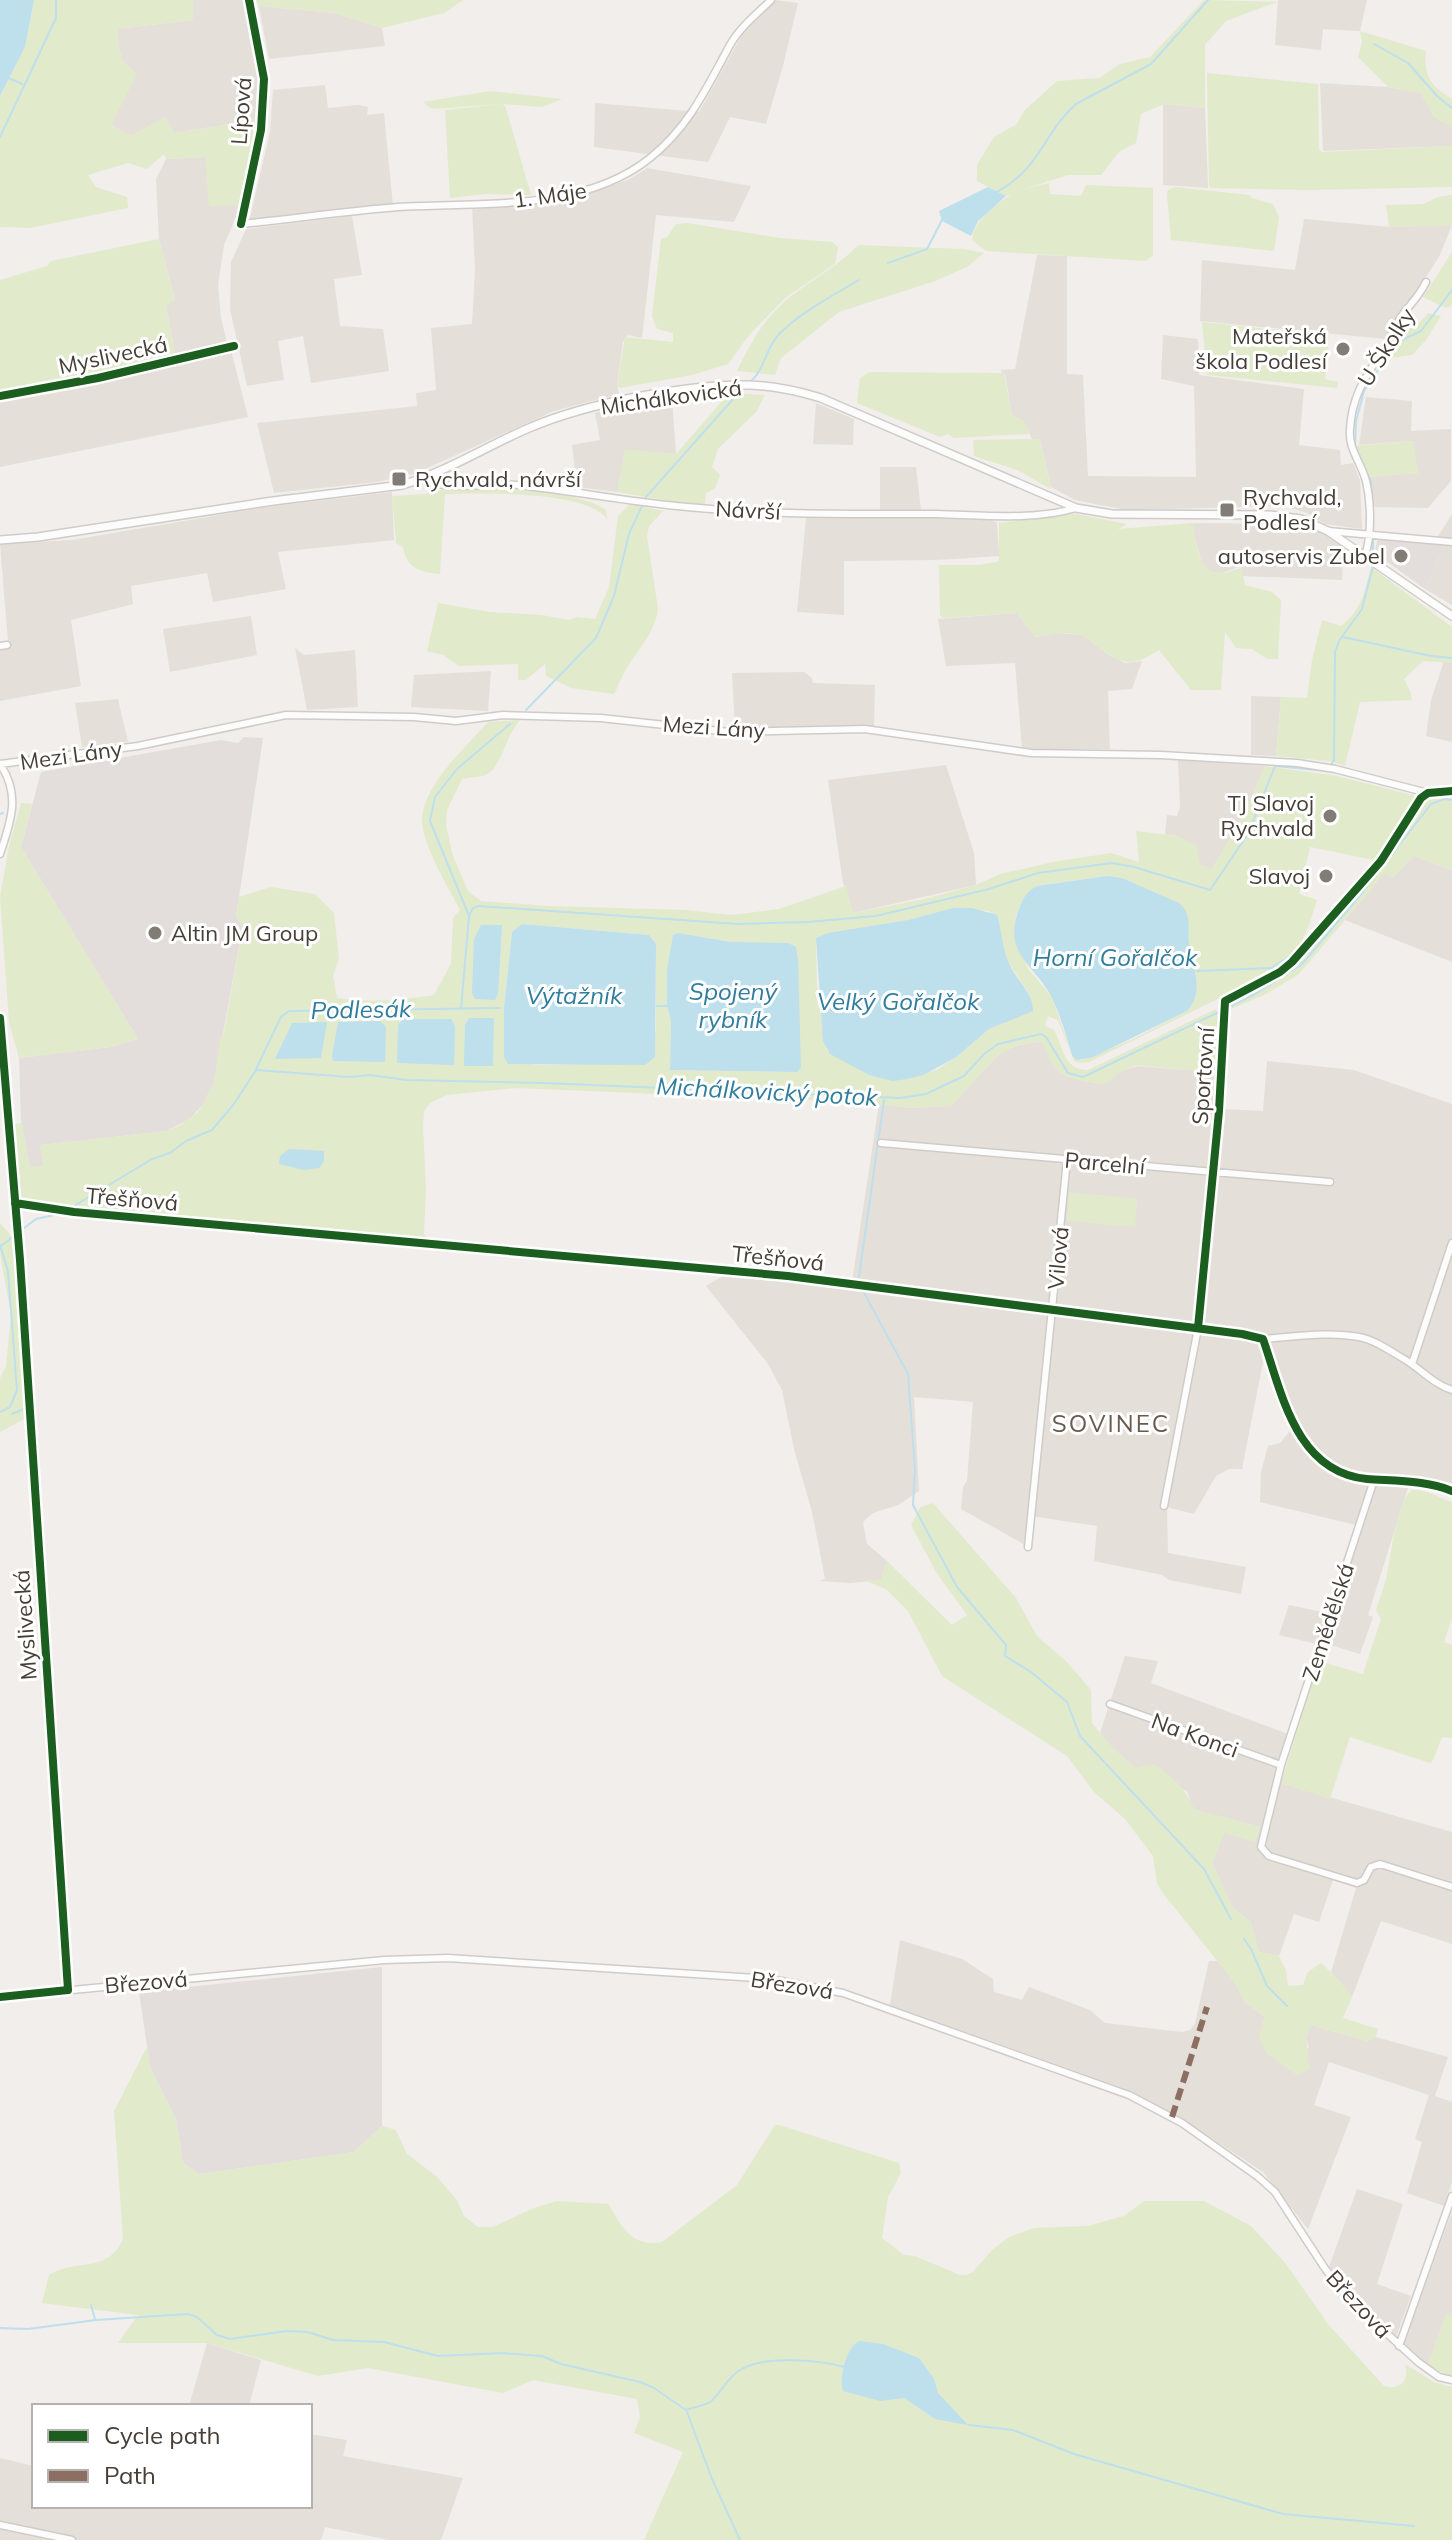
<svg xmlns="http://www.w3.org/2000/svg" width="1452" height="2540" viewBox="0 0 1452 2540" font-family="Mulish,sans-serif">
<rect width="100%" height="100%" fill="#f1eeeb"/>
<path fill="#e5dfd9" d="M193,0H244L258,76L255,120L174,133L165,117L131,136L111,125L118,110L121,59L117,29L193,20Z
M775,0L798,3L783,66L766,124L730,117L708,162L594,147L595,103L699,112L743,33Z
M1278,0H1367L1360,31L1323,29L1321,50L1275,45Z
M259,6L334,13L382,28L385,46L269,59Z
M1320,83L1388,87L1421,93L1434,117L1452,127V146L1323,151Z
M325,85L328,108L358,105L368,107L367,115L384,113L393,206L249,222L270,132L273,90Z
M1163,104L1205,108L1208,188L1163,185Z
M206,157L210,205H241L224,245L218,285L221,318L227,343L175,355L166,304L175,300L159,239L156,179L166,159Z
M647,168L751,186L734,222L656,215L642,338L628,335L623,342L617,385L619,394L554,411L414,474L377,482L274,493L257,423L417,406L416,393L436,390L431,328L472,324L475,270L472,205L531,203L570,198L628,180Z
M352,216L362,275L334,279L340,326L383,329L389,371L311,383L303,336L278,341L284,380L247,386L230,309L231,262L246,229Z
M1304,219L1390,227L1452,225L1439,257L1385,339L1200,321L1202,260L1295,270Z
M1037,255L1067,256V374L1083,375L1088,476L1196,477L1194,386L1161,379L1163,335L1198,339L1199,375L1304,389L1299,445L1340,450L1341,465L1353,463L1360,480L1362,529L1325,524L1307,513L1284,506L1126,510L1075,500L1051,487L1040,440L1032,439L1024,422L1012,415L1005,374L1002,373L1001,370L1015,369Z
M231,350L248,417L0,467V401L97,382Z
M1366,397L1412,401L1411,431L1451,429V481L1428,508L1371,507L1368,477L1418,473L1412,441L1359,445Z
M672,398L676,454L625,450L617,492L577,487L572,445L600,440L595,413Z
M816,403L854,419L853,445L813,444Z
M880,467H916L921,510L976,511L997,523L999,556L937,560L844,561V615L797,612L806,518L801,510L880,511Z
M392,492L394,540L278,552L286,589L213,602L207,573L131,586L133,604L71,620L81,686L0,701V642L8,641L0,544L72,540L266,507Z
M1452,514V605L1425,589L1445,545L1437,538Z
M1191,523L1295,524L1323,532L1343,546L1342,580L1242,576V568L1239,567L1222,573L1210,572L1202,563Z
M1017,613L1035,637L1059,633L1083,635L1109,655L1125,663L1142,661L1132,689L1108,691L1110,749H1022L1015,663L946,666L938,619Z
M251,616L257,655L170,672L163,629Z
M295,648L304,655L355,650L358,707L307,710Z
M1444,661L1452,663V742L1426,736L1431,700Z
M491,671L488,711L411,707L414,675Z
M804,672L812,678L813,683L875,685L874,726L735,728L732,673Z
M1251,696L1281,697L1276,756L1251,755Z
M118,699L128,742L82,747L75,703Z
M1178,760L1265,766L1244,815L1212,869L1200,865L1178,836L1165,834L1167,815L1177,816L1180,807Z
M946,765L974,853L976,885L853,913L843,883L828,780Z
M1414,856L1452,870V962L1345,920L1384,873L1393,877Z
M1041,1041L1049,1052L1053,1065L1069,1077L1085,1081L1103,1084L1123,1070L1138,1066L1224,1073L1222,1109L1263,1111L1267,1061L1354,1070L1452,1104V1487L1442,1492L1408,1488L1368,1615L1373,1617L1360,1654L1324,1643L1316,1644L1279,1635L1289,1605L1327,1613L1356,1525L1260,1502L1261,1472L1268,1446L1280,1443L1290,1431L1264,1357L1242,1469H1229L1216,1476L1194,1514L1167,1507L1168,1553L1246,1567L1241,1594L1169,1580L1162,1575L1094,1561L1097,1526L1031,1516L1027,1546L961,1509L963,1487L967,1481L973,1402L914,1397L919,1491L898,1505L873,1513L863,1522L867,1544L887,1561L881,1580L850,1583L819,1581L825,1579L812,1512L794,1449L782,1390L768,1364L706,1286L726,1274L851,1288L879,1104L909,1108L951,1106L997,1056L1014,1046Z
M1125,1656L1158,1661L1151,1683L1288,1734L1273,1781L1452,1832V1944L1381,1921L1352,1997L1331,1972L1356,1888L1333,1880L1319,1922L1294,1914L1279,1956L1259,1952L1250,1921L1233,1908L1212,1863L1224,1833L1260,1827L1193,1809L1187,1791L1136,1768L1113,1749L1100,1733Z
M900,1940L962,1959L993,1979L994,1992L1022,2000L1029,1987L1090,2010L1105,2023L1182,2032L1190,2030L1195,2023L1209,1961H1218L1235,1983L1245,2002L1265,2017L1259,2038L1309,2048L1306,2038L1311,2025L1367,2041L1376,2037L1448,2057L1435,2096L1452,2102V2182L1444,2206L1407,2193L1422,2142L1415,2139L1429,2095L1329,2062L1314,2105L1351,2117L1308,2229L1263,2172L1184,2120L1129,2090L890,2005Z
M1357,2189L1403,2204L1377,2284L1411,2296L1396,2337L1349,2292L1329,2267Z
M1452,2212V2315L1446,2314L1428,2365L1403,2345Z
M207,2343L261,2360L249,2406H189Z
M310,2434L347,2440L343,2456L463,2478L441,2540H389L325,2527L321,2540H0V2458L34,2466V2506H310Z"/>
<path fill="#e3dedb" d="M1378,536L1445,545L1425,589L1375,553Z
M244,737L263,738L236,917L243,925L214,1082L203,1104L190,1119L166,1131L41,1145L43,1166L30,1167L21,1120L19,1058L110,1047L138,1039L21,847L41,772L221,740L238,743Z
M382,1967V2126L354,2152L199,2174L183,2163L176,2119L150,2067L139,1992Z"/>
<path fill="#e2eacc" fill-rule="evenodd" d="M34,0H193V20L117,29L121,59L137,74L111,125L131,136L165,117L174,133L255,120L241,205L209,206L205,157L166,159L164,154L147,169L128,163L88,175L96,187L127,197L128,208L30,228L0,227V96L25,47Z
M256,0H463L444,13L382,28L334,13L259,6Z
M1204,0L1277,2L1226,21L1205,45V108L1164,104L1141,114L1136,143L1120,151L1101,175H1068L1024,189L1049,183L1050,194L1081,196L1086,185L1153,188V255L1146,261L986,251L972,240C973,221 996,204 1011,195L1006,196L977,181V165L994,137L1017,124L1025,110L1057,81L1099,78L1120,64L1150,57Z
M1360,31L1426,51C1423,75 1431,87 1452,99V127L1434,117L1421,93L1388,87L1358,57L1362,42Z
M1207,73L1318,84L1319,149L1322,152L1452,146V187L1308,190L1212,188L1209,186Z
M490,91L562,99L542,107L503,104L506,108L531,195L485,194L450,198L445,110L501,104L432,109L423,102Z
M1175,187L1250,195L1252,198L1273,204L1279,217L1274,251L1171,240L1167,195L1168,190Z
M1452,195V223L1449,226L1389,227L1386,205L1424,204L1438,197Z
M687,223L780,238L832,242L838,247L835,264L785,298L750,334L728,364L692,375L620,388L617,386L625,337L673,342V333L657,329L652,316L661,239L667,237L676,224Z
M159,239L175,301L166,305L175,355L75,379L69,378L0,391V280L47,266L51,261Z
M858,245L963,249L984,253L967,267L935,281L839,312L781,358L775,375L737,371C749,346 762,322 783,303C807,281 836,269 858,245Z
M1452,252V305L1446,308L1423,297Z
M1428,313L1441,316L1426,340L1412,355L1390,358L1385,367L1382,358L1400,333L1420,322Z
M1202,322L1329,335L1325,379L1338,382L1337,388L1207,375Z
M869,372L1004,373L1012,415L1024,421L1029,434L954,438L948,434L940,437L857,403L860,378Z
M729,393L765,395L757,411L718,449L712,467L720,475L715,488L706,493L705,504H687L617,492L625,449L676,454Z
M1036,439L1040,440L1051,489L1017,470L974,456L973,440Z
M1413,441L1418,473L1368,477L1353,446Z
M445,489C485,489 574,487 606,510L607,519C587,490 480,493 445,494L440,574C420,572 406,568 403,547L396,543L392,496L426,494Z
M630,504L663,511L649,526L647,536L658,609C655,635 633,654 622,677C619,682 617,689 614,694L571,688L546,676L545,664L526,680H518V664L459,666L443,655L427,651L438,603L490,612L542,615L569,620L577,617L595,619L609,587L618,516Z
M1075,514L1127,524L1118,529L1192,523C1198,541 1196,576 1223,573C1230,572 1236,569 1242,568L1245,585L1272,592L1281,600L1278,659H1267L1252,649L1236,648L1225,632L1221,690H1191L1159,650C1132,668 1121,665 1096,645C1091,641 1086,636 1080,635C1065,631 1050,635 1035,637L1017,613L943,618L940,615L939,565H978L997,562L999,561V523C1024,519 1048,516 1075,514Z
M1371,567L1452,627V663L1423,661L1404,679L1410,691L1412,700L1360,702L1345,766L1329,761L1276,756L1281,697L1307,698L1312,660L1322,620L1341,626C1362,610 1365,590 1371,567Z
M520,720C507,733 501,768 487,774C481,778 469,777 462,779L447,810L446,826L453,856L468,891L481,901L548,906L685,910L731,915L779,909L846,886L853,913L924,899L976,885L1000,874L1053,862L1111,853L1139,862L1136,831L1178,836L1197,846L1200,865L1212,869L1244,815L1265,766L1337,776L1416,796L1396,834L1379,861L1310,847L1299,894L1317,900C1307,932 1302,952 1273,972L1089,1062L1080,1063L1074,1061L1058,1020L1048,1016L1045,1026L1054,1030C1064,1048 1063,1070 1088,1070L1216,1009L1219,1023L1216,1073L1137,1065L1123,1070L1104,1084C1087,1081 1064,1081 1053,1065C1048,1058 1047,1049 1040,1041L1014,1046L997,1056L951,1106L909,1108L858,1102L516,1088L447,1095L430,1103L424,1111L423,1126L426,1190L424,1234L428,1238L182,1218L58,1205L21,1198L14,1124L22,1123L30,1167L43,1165L40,1145L166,1131L179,1126L197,1113L203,1104L214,1082L220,1040L224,1032L243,925L236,917L239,897L271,887L315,894L334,913L339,959L333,976L337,998C371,1003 400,1000 434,995L451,964L453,918L460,910C449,889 421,842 422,819C424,784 466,747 488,722ZM1107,876C1125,878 1138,887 1154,894C1161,897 1172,899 1178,903C1192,913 1187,930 1189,944C1192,968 1206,989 1187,1011L1131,1040L1082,1060L1077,1059L1072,1055L1052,997L1029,970L1016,944L1014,930L1016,916L1022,901L1037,886ZM953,908L989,911L1004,956L1028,992L1003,1023L989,1029L955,1058L938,1069L907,1079L869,1075L826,1049L817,986L816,938L908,920ZM522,924L649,935L656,944V1031L585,1064L536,1065L504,1057V1008L512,932ZM678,933L731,942L758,943L800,1043L801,1068L797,1072L670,1070L671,1021L667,1005L673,935Z
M1452,794V870L1414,856L1393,877L1384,874L1299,974L1266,994L1229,1010L1230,1002L1276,979L1295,966L1366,883L1427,800L1432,796Z
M21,803L32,804L21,847L138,1039L110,1047L19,1058L9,1022L0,897L9,846Z
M1069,1192L1137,1199L1135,1227L1067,1221Z
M0,1223L9,1233L14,1247L26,1418L0,1432V1378L6,1367L11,1315L0,1254Z
M1412,1490C1428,1489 1438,1498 1452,1502V1618L1444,1642L1452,1645V1738L1442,1737L1433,1760L1430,1763L1350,1737L1330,1799L1281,1783L1318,1664L1323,1662L1363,1674L1381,1619L1376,1610C1379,1600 1383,1590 1386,1579C1391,1559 1396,1500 1412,1490Z
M933,1503L1016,1598L1037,1636L1068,1663L1091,1690L1092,1723L1113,1749L1136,1768L1155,1764C1173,1778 1185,1787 1194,1809L1260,1827L1255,1842L1224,1833L1212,1863L1233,1908L1250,1921L1259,1952L1279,1956L1286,1970L1288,1986L1303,1985L1308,1972L1321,1963L1338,1979L1352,1997L1343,2018L1378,2029L1376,2037L1367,2041L1311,2025L1306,2038L1310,2069L1297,2075L1267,2054L1259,2038L1265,2017L1245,2002L1235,1983L1162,1892L1157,1883L1153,1856L1125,1819L1094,1792L1067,1756L942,1676L908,1611L886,1589L866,1581L881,1579L887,1561L952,1625L967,1615L936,1572L911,1525L920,1507Z
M147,2047L150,2067L176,2119L183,2163L199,2174L354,2152L382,2126L396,2130L407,2154L436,2176L457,2200L464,2216L478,2227H493L534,2208L557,2201L609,2204C620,2226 633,2248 662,2242L737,2185L775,2125H779L899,2163L901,2173L888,2197L882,2238L904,2255L915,2256L960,2275H966L973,2272L992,2250L1009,2237L1034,2228L1087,2226L1124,2216L1144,2201H1204L1251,2226L1286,2264L1328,2324L1384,2386C1401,2391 1410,2380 1405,2364L1434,2382L1452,2387V2540H644L683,2452L634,2433L640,2417L637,2399L533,2380L503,2393L368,2368L318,2376L207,2343H118L138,2315L42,2303L49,2275C76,2258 108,2274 123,2239L114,2111Z
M1446,2313L1452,2315V2377L1428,2365Z"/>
<path fill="#bedfec" d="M0,0H34L25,47L0,96Z
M988,187L1006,196L978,221L971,236L942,221L939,211Z
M1107,876L1122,878L1179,903C1193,915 1187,928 1189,944C1192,968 1206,990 1187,1011L1093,1057L1077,1060L1072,1055C1066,1035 1060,1014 1051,996C1034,964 1002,954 1019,909C1023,898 1027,891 1037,886Z
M953,908H972L997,915C1003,935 1002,953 1013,971C1021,984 1033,995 1033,1011L989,1029L955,1058L923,1075L907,1079L893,1081L869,1075L830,1054L823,1041L816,938L828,933L908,920Z
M522,924L649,935L656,944L655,1057L645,1065L508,1064L504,1057V1008L512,932Z
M481,925H502L498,994L495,1000L475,999L472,993L474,939Z
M678,933L731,942L788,943L796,947L798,959L801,1068L797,1072L670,1070L671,1021L667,1005V970L673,935Z
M469,1018H494L493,1066H464L465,1025Z
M403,1019H451L455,1026L454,1065L397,1063L398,1025Z
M380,1021L386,1027L385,1062L333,1061L332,1056L338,1022Z
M327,1022L321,1058L275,1059L292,1023Z
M289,1149L324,1151V1161L319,1168L304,1170L279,1164L280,1156Z
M859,2341L883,2344L919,2358L934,2379L938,2393L968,2425L935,2419L904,2398L880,2401L843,2391C839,2377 846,2348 859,2341Z"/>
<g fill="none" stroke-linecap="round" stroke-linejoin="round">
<path stroke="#bedfec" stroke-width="2" d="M1374,44L1408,63L1437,96L1452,108
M6,77L22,84
M0,137L56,18V0
M997,192C1042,167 1043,133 1076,104L1151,64L1208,0
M888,263L927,249L942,220
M750,382C765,370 765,349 779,334C801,312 832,296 859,280
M1372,500L1371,482L1355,446L1356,421L1364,391L1396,343L1421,331L1452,290
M1373,538V560
M1343,637L1431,656L1452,658
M526,710L596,638L614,596L629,534L646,497L742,389
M1331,765L1334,760L1335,652L1339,641L1362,609L1373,566
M0,814L3,813
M469,916L473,908L479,906L738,924L808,922L876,916L989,889L1038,873L1112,863L1134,867L1210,890L1248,834L1275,766L1328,771
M1197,971L1271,968L1290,956L1301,963
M657,1006H670
M1227,1008L1257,993L1302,964L1362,893L1431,804L1444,799L1452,800
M461,1009L469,916L430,821L435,797L457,769L510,724
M256,1069L281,1017L289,1011L500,1008
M69,1209L152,1159L170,1153L186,1141L212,1130L234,1104L256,1070L349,1077L371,1075L406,1080L544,1083L900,1098L926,1094L964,1076L984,1054L998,1044L1041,1034L1046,1037L1068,1073L1083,1077L1221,1011
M19,1232L36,1219L64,1213
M0,1245L8,1271L17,1390L10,1407L0,1412
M1,1246L14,1236
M859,1277L884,1100
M863,1291L908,1374L915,1469L913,1505L957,1587L1006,1645L1005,1656L1031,1672L1067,1702L1080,1736L1204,1869L1231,1919
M12,1414L26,1408
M1244,1939L1251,1949L1267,1986L1287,2006
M91,2305L95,2319
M0,2328L28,2329L96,2320L188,2314L197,2317L217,2335L230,2339L287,2331L308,2332L333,2340L384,2342L438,2356L503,2353L542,2356L561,2364L640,2382L654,2388L686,2410C693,2407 704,2406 710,2402C722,2393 726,2378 740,2370C763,2355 819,2360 845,2367
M687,2412L712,2479L740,2540
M969,2425L1013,2430L1074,2454L1283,2514L1414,2526"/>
<g stroke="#cfccc8" stroke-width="9">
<path id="minor" d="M249,0L264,79L261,130L241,224C294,219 346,211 398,207C481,202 583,212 650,158C689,127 707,87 730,45C740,27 757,14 771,0
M0,396L98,378L234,346
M421,479C451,492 486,482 518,485C574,491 630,502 687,507C770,515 853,514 937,514C981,515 1033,521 1076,508
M1328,531L1452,542
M1365,555C1372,535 1371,502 1366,481C1361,462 1348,449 1350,429C1352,393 1368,374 1386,345C1392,336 1395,326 1401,317C1409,305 1419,297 1426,282
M0,646L7,645
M0,764L138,746L286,715L414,717L456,721L503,715L601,718L729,732L865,729L1031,753L1161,755L1297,763L1335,769L1428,793
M0,764C21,795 11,821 0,854
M0,1018L20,1260L68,1990
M881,1143L1330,1182
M15,1203L74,1212L788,1276L1242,1334L1263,1339C1282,1394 1296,1472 1367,1479C1393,1481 1427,1480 1452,1491
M1263,1339C1294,1337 1328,1331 1359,1337C1375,1340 1390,1351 1404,1359C1421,1369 1433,1384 1452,1390
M1412,1364L1452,1243
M1374,1480L1281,1765L1261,1847L1269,1856L1357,1883L1364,1880L1371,1867L1380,1864L1452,1887
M1164,1506L1198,1328L1219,1111L1225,1001L1280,972L1292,962L1381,861L1421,798L1428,793L1452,791
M1028,1547L1067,1160
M1110,1704L1281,1765
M0,1997L384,1960L448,1958L771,1979L843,1993L1129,2095L1182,2123L1257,2176L1275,2192L1324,2267L1345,2295L1418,2362L1439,2377L1452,2380
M1399,2346L1452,2196
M0,2525L72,2540"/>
</g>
<g stroke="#cfccc8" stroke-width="10">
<path id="tertiary" d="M0,540L38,537L273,501L402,485C446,472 487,446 529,428C587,403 687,384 750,385C774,386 798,391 821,398L1076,508L1112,514L1270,515L1301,519L1328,531L1452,616"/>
</g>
<use href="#minor" stroke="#fdfcfc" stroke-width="6"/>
<use href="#tertiary" stroke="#fdfcfc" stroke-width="7"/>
<path stroke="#8d6e63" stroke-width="6" stroke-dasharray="12 6" stroke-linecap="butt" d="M1172,2117L1207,2007"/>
<g stroke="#fff" stroke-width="13">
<path id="cycleway" d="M241,224L261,130L264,79L249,0
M0,396L98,378L234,346
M0,1018L20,1260L68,1990L0,1997
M15,1203L74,1212L788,1276L1242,1334L1263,1339C1282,1394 1296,1472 1367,1479C1393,1481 1427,1480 1452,1491
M1198,1328L1219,1111L1225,1001L1280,972L1292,962L1381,861L1421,798L1428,793L1452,791"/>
</g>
<use href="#cycleway" stroke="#1b5e20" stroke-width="8"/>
</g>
<g fill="#827c76" stroke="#fff" stroke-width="3">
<circle cx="1343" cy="349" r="8"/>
<rect x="391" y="471" width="16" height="16" rx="4"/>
<rect x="1219" y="502" width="16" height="16" rx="4"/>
<circle cx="1401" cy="556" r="8"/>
<circle cx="1330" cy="816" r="8"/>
<circle cx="1326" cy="876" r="8"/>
<circle cx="155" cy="933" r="8"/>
</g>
<g text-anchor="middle" stroke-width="6" stroke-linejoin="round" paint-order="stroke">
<g font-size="22" fill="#473f37" stroke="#fff">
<text transform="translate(241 111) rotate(-86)" y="8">Lípová</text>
<text transform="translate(550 195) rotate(-8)" y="8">1. Máje</text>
<text transform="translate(1386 347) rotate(-58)" y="8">U Školky</text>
<text transform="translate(113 355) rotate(-12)" y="8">Myslivecká</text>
<text transform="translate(671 397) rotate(-8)" y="8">Michálkovická</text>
<text transform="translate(748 510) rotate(3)" y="8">Návrší</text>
<text transform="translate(714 727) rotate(4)" y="8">Mezi Lány</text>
<text transform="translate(71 755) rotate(-8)" y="8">Mezi Lány</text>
<text transform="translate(1203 1076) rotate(-86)" y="8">Sportovní</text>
<text transform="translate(1105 1163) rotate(5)" y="8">Parcelní</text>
<text transform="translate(132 1199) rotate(5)" y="8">Třešňová</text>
<text transform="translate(778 1258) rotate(6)" y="8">Třešňová</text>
<text transform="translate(1058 1258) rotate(-85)" y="8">Vilová</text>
<text transform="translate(1328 1622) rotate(-72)" y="8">Zemědělská</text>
<text transform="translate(25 1625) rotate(-94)" y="8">Myslivecká</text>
<text transform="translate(1195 1735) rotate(20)" y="8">Na Konci</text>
<text transform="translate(146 1982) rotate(-5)" y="8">Březová</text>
<text transform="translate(792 1985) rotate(9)" y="8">Březová</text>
<text transform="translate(1359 2304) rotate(47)" y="8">Březová</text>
</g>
<g font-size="22" fill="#473f37" stroke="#fff" text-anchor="end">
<text x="1327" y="344">Mateřská<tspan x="1327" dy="25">škola Podlesí</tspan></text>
<text x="415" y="487" text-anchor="start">Rychvald, návrší</text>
<text x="1243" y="505" text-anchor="start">Rychvald,<tspan x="1243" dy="25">Podlesí</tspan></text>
<text x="1385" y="564">autoservis Zubel</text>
<text x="1314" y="811">TJ Slavoj<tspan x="1314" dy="25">Rychvald</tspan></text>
<text x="1310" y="884">Slavoj</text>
<text x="171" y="941" text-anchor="start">Altin JM Group</text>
</g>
<g font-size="24" font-style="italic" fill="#317d9e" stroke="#fff">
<text x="1115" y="966">Horní Gořalčok</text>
<text x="733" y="1000">Spojený<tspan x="733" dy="28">rybník</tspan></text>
<text x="574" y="1004">Výtažník</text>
<text x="898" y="1010">Velký Gořalčok</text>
<text transform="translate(361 1010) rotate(-1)" y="8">Podlesák</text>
<text transform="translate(767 1092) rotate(3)" y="8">Michálkovický potok</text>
</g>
<g font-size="24" letter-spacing="2" fill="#695b4f" stroke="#fff">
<text x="1111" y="1432">SOVINEC</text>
</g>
</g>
<rect x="32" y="2404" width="280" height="104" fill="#ffffff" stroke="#b5b2af" stroke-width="2"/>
<rect x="48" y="2430" width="40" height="12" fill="#1b5e20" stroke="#b5b2af" stroke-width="2"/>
<text x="104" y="2444" font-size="24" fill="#473f37">Cycle path</text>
<rect x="48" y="2470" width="40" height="12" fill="#8d6e63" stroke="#b5b2af" stroke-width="2"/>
<text x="104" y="2484" font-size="24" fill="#473f37">Path</text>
</svg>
